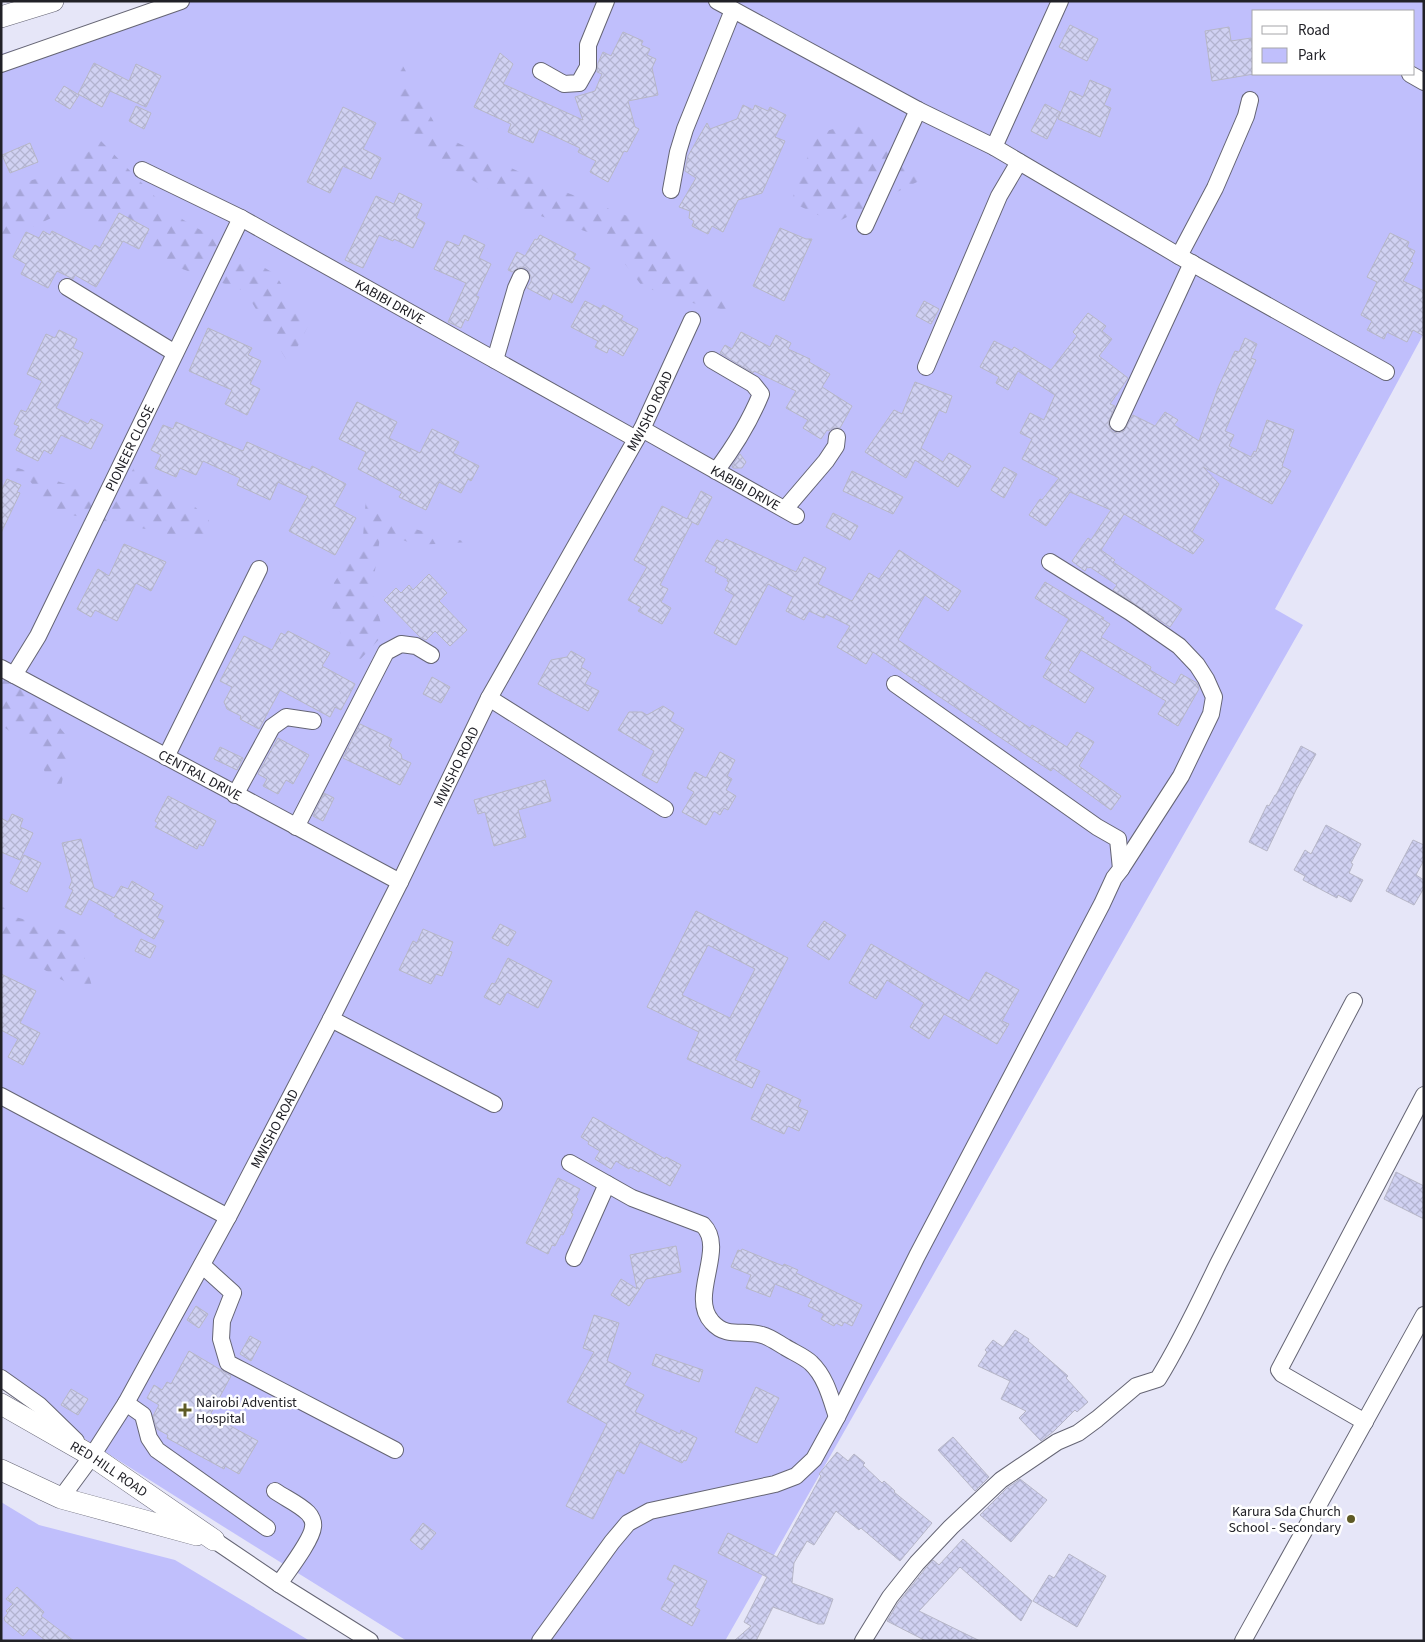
<svg xmlns="http://www.w3.org/2000/svg" width="1425" height="1642" viewBox="0 0 1425 1642" font-family="'Source Sans 3',sans-serif">
<defs>
<pattern id="forest-firs" width="22" height="20" patternUnits="userSpaceOnUse" patternTransform="scale(1.25)"><rect width="22" height="20" fill="#c0bffc"/><path d="M5 1l3.5 6h-7zM16 11l3.5 6h-7z" fill="#a5a4d8"/></pattern>
<pattern id="building-cross-hatch" width="8" height="8" patternUnits="userSpaceOnUse" patternTransform="scale(1.25)"><rect width="8" height="8" fill="#d0d1f2"/><path d="M0 0l8 8M0 8l8-8" fill="none" stroke="#b2b3d0"/></pattern>
</defs>
<rect width="100%" height="100%" fill="#e6e6f8"/>
<path fill="#c0bffc" fill-rule="evenodd" d="M167,1H1424V333L1275,609L1303,625L725,1641H407L224,1527L1,1386V54ZM1254,11H1414V74H1254Z
M1,1502L39,1525L175,1560L310,1641H1Z"/>
<path fill="url(#forest-firs)" d="M398,57L441,135L547,185L638,220L691,263L730,311L688,302L642,286L605,238L529,212L456,171L400,131Z
M854,123L927,177L835,223L791,202L816,134Z
M101,141L170,212L275,274L308,326L289,364L245,291L168,264L70,209L1,242V189L67,170Z
M138,459L156,488L192,504L209,520L208,544L151,530L55,512L29,480L1,471V460L6,464L75,487L121,494Z
M366,498L401,525L443,537L470,542L415,545L381,531L374,577L373,596L384,634L355,665L332,614L334,583L363,537Z
M1,657L70,740L58,803L35,749L1,725Z
M1,905L12,916L79,935L94,995L60,979L1,944Z"/>
<path fill="url(#building-cross-hatch)" stroke="#b6b6c7" fill-rule="evenodd" d="M1070,25L1098,39L1087,61L1059,47Z
M1229,27L1231,41L1251,38L1254,55V74L1212,81L1205,31Z
M623,32L643,41L641,45L650,49L647,55L656,59L652,68L658,95L628,101L635,127L639,129L627,152L624,151L608,182L590,172L596,161L578,152L580,148L539,129L533,143L508,132L511,124L474,107L500,53L513,64L503,84L583,120L575,97L595,91L602,74L597,72L598,63L603,52L611,56Z
M94,63L129,81L136,64L161,76L146,107L110,91L102,107L78,94Z
M1090,80L1111,89L1104,105L1111,108L1100,137L1058,119L1070,91L1083,97Z
M64,86L79,95L70,109L55,100Z
M1045,104L1060,112L1047,139L1031,131Z
M743,105L753,110L755,105L768,111L770,107L786,115L775,137L785,141L762,193L738,200L723,232L712,226L708,234L692,226L694,221L689,218L690,211L679,207L696,178L685,171L688,156L707,123L710,129L737,119Z
M136,106L151,113L144,129L129,121Z
M343,107L376,123L363,149L381,158L371,179L343,166L330,193L307,182Z
M30,143L38,162L10,173L2,155Z
M399,193L422,204L416,218L425,223L413,248L394,239L393,241L379,235L363,268L345,260L376,196L394,204Z
M119,213L149,229L139,249L123,241L96,287L75,275L73,279L57,271L48,288L21,274L26,264L13,257L26,232L39,238L43,231L50,235L52,231L91,251L95,245L100,248Z
M780,228L806,239H812L784,301L753,286Z
M1390,233L1409,242L1407,247L1415,251L1410,262L1413,263L1403,281L1424,291V336L1413,330L1407,342L1387,332L1384,339L1367,330L1372,321L1361,315L1377,282L1367,277Z
M464,235L485,245L479,258L491,264L476,296L479,297L468,321L465,319L461,328L448,322L466,283L434,269L447,241L459,246Z
M540,235L576,254L573,259L590,268L572,303L553,293L550,300L527,288L531,282V277L529,272L526,268L520,267L512,272L508,270L517,252L525,256L535,239L537,240Z
M585,301L601,309L603,305L623,316L621,320L638,329L623,356L609,348L607,353L595,347L598,341L571,327Z
M924,301L939,309L931,324L916,316Z
M1088,313L1106,326L1102,331L1112,339L1099,356L1128,378L1110,404L1115,406L1108,423L1110,428L1113,432L1118,433L1124,431L1133,415L1155,426L1165,412L1178,420L1174,425L1199,441L1218,388L1235,351L1239,352L1245,338L1257,344L1251,358L1256,360L1225,431L1234,435L1229,446L1251,457L1254,451L1256,452L1267,420L1294,430L1282,466L1291,471L1272,504L1203,467L1219,484L1192,532L1204,540L1193,554L1124,514L1101,550L1115,560L1113,562L1182,609L1170,627L1113,590L1117,585L1090,567L1089,568L1087,567L1085,571L1072,561L1088,538L1091,540L1111,510L1070,492L1046,526L1029,515L1040,499L1042,500L1059,478L1022,459L1032,439L1020,433L1030,413L1044,420L1055,395L1018,371L1008,390L996,383L999,377L980,367L994,341L1012,350L1014,347L1051,370L1077,336L1073,332Z
M208,328L252,348L248,355L261,361L250,384L260,389L247,415L225,404L232,390L189,371Z
M59,330L77,339L73,348L83,353L56,408L88,424L91,419L103,425L91,449L61,435L51,454L44,450L38,461L16,450L22,439L14,435L19,426L14,424L21,410L26,412L42,381L27,374L46,334L55,338Z
M741,332L770,347L776,335L791,343L788,349L810,359L809,362L830,374L822,387L852,406L840,428H833L829,431L827,430L821,439L803,428L808,420L786,408L796,391L754,371L753,373L720,353L725,345L732,349Z
M915,382L952,396L946,413L939,410L921,448L943,462L949,453L971,466L958,487L915,460L906,478L865,452L894,410L902,414Z
M357,402L397,422L389,438L420,453L432,429L459,442L453,453L479,466L471,481L468,479L461,493L439,482L426,510L399,497L402,492L358,469L366,452L339,439Z
M176,422L243,451L247,442L310,470L312,466L346,484L334,506L356,518L335,555L289,531L308,496L278,482L270,500L237,485L240,478L203,461L196,475L180,468L176,477L155,468L161,455L151,450L163,425L173,429Z
M740,454L746,462L742,468H733L732,466Z
M1004,467L1017,474L1004,498L991,490Z
M852,471L903,497L893,514L843,491Z
M7,479L21,485L17,492L20,493L1,533V491Z
M701,491L712,497L698,525L692,522L660,585L668,589L661,602L671,608L662,624L638,611L641,607L628,600L647,567L634,560L662,506L687,519Z
M833,513L858,526L850,540L826,527Z
M726,539L796,572L804,557L826,568L818,584L852,601L869,573L879,579L899,550L961,591L948,611L925,595L898,640L1030,728L1032,725L1067,747L1077,732L1094,742L1079,766L1121,796L1111,810L1053,768L1051,771L1025,754L873,652L866,664L837,647L850,626L826,614L824,618L809,611L804,620L786,611L793,597L768,584L736,645L714,633L734,595L725,590L729,582L727,581L728,579L715,572L717,567L705,561L717,540L723,543Z
M124,544L166,562L151,591L136,583L117,621L95,610L91,617L77,609L98,569L109,576Z
M429,574L447,593L439,601L467,630L450,646L435,631L426,640L420,637L384,600L396,588L401,593L409,585L413,590Z
M1045,582L1104,618L1102,619L1110,624L1101,637L1151,667L1150,670L1175,685L1181,674L1197,683L1199,689L1178,726L1158,714L1166,701L1081,650L1068,671L1094,688L1085,703L1043,677L1052,662L1045,658L1069,619L1035,598Z
M288,631L330,653L322,666L355,684L341,710L335,707L330,717L280,690L259,729L240,719L241,716L227,709L224,702L232,687L220,681L244,636L272,650L281,633L285,635Z
M571,651L585,659L581,667L591,673L585,684L599,691L588,711L538,684L551,660L567,657Z
M432,677L450,687L441,703L423,694Z
M663,706L674,713L670,721L684,729L666,763L667,764L657,783L642,775L654,751L618,730L629,712H642L647,715Z
M360,724L392,739L389,746L401,754L402,759L411,763L400,785L343,758Z
M278,738L309,755L293,784L286,780L278,794L263,786L267,779L258,774Z
M1301,746L1316,754L1296,790L1267,851L1249,842L1267,805L1269,806L1275,795H1276Z
M220,747L243,758L237,770L214,759Z
M720,752L735,760L727,776L732,779L726,790L736,796L728,810L724,808L720,815L714,811L706,825L682,812L694,792L687,788L695,772L706,778Z
M545,780L551,801L518,810L526,837L494,846L485,812L478,814L474,800Z
M324,793L334,798L323,821L313,816Z
M168,796L216,821L203,846L199,844L197,849L155,827L158,823L155,821Z
M12,814L23,819L20,827L33,833L20,860L1,852V818L8,822Z
M1326,825L1361,844L1351,863L1353,864L1349,873L1363,880L1351,902L1338,895L1337,898L1303,880L1305,876L1294,870L1305,850L1311,854Z
M81,839L94,888L114,898L121,886L128,889L132,881L154,894L151,899L163,906L157,918L164,921L154,939L114,916L116,914L89,899L81,915L65,907L73,890L69,888L72,881L62,843Z
M1413,840L1424,845V860L1416,875L1424,880V888L1414,905L1386,891Z
M24,855L41,863L27,892L10,883Z
M696,911L788,958L735,1060L760,1071L752,1088L687,1059L699,1032L647,1007ZM708,945L755,969L730,1018L682,995Z
M824,921L846,935L829,960L807,946Z
M500,924L516,932L508,946L492,938Z
M423,929L453,942L449,951L452,952L442,976L436,974L431,984L399,970L413,941L417,943Z
M141,939L156,946L150,958L135,951Z
M871,944L969,1001L986,972L1019,990L1002,1021L1009,1024L997,1044L944,1014L929,1039L910,1027L924,1003L887,980L876,999L849,983Z
M508,958L552,981L538,1008L507,992L500,1005L484,997L492,983L495,984Z
M1,974L36,991L20,1023L40,1033L23,1065L8,1057L18,1039L1,1030Z
M767,1084L801,1100L798,1107L808,1111L799,1131L788,1126L784,1134L751,1119Z
M593,1117L665,1159L666,1157L681,1165L670,1186L640,1170L639,1172L630,1167L629,1169L616,1161L611,1169L595,1159L600,1151L588,1144L589,1142L581,1137Z
M1396,1172L1424,1186V1219L1384,1199Z
M558,1178L580,1189L576,1197L578,1199L571,1213L573,1214L563,1235L561,1234L555,1246L552,1245L548,1254L526,1243Z
M676,1246L681,1272L646,1279L629,1306L611,1295L621,1279L637,1289L630,1255Z
M742,1249L783,1266L784,1264L798,1270L796,1273L862,1305L852,1326L844,1322L842,1326L836,1323L834,1326L821,1319L824,1314L808,1306L812,1299L775,1284L770,1297L746,1288L751,1275L731,1267L738,1250L741,1251Z
M196,1306L208,1314L199,1328L187,1320Z
M594,1315L619,1323L607,1361L631,1373L624,1385L644,1395L635,1412L680,1434L681,1430L697,1438L686,1461L684,1460L682,1463L640,1442L624,1474L617,1470L593,1519L566,1506L607,1424L567,1402L594,1352L583,1348Z
M1015,1330L1029,1339L1028,1341L1068,1376L1066,1378L1088,1402L1077,1412L1075,1410L1054,1431L1041,1441L1019,1418L1026,1411L1001,1399L1010,1381L978,1366L987,1352L985,1350L993,1340L1003,1347Z
M250,1336L261,1342L251,1361L240,1354Z
M189,1351L231,1376L210,1415L258,1441L239,1474L225,1466L224,1469L167,1438L168,1435L157,1429L153,1416L159,1405L147,1398L154,1385L162,1390L167,1382L171,1384Z
M656,1354L703,1370L699,1382L652,1365Z
M756,1387L779,1398L757,1443L735,1432Z
M71,1389L88,1399L78,1415L61,1405Z
M953,1437L989,1477L975,1491L938,1450Z
M837,1452L848,1461L854,1454L865,1463L863,1465L882,1483L884,1481L895,1491L894,1492L932,1523L900,1561L861,1528L859,1530L836,1511L814,1545L807,1541L794,1563L792,1583L833,1599L824,1624H818L773,1607L756,1641H734L751,1626L744,1622L767,1577L718,1553L728,1533L777,1557L821,1476L819,1474Z
M1020,1479L1047,1500L1011,1542L980,1515L1007,1488Z
M423,1523L436,1533L422,1550L410,1540Z
M963,1539L1032,1601L1021,1621L960,1567L919,1611L980,1641H926L887,1621L898,1603L925,1569L933,1560L939,1565Z
M1069,1554L1106,1576L1077,1627L1033,1601L1049,1575L1054,1578Z
M674,1565L707,1581L695,1607L700,1610L692,1626L661,1609L675,1583L667,1579Z
M17,1587L44,1612L41,1616L74,1641H46L30,1628L23,1636L5,1621L4,1618L8,1613L6,1611L13,1604L6,1599Z"/>
<g fill="none" stroke-linecap="round" stroke-linejoin="round">
<g stroke="#656574" stroke-width="18">
<g id="minor">
<path d="M717,1L918,110L994,147L1179,256L1386,372"/>
<path d="M1,64L181,1"/>
<path d="M541,71L564,84L579,83L588,67V45L606,1"/>
<path d="M1410,74L1424,82"/>
<path d="M994,147L1060,1"/>
<path id="s1" d="M142,170L241,218L636,439"/>
<path d="M671,190L678,152L685,129L733,10"/>
<path d="M865,226L918,110"/>
<path d="M1179,256L1215,188L1246,116L1250,100"/>
<path d="M67,287L175,353"/>
<path d="M495,360L516,288L521,277"/>
<path d="M712,360L753,384L761,394C750,421 734,447 716,471"/>
<path d="M926,367L999,196L1019,162"/>
<path d="M1118,423L1192,263"/>
<path id="s2" d="M642,429L796,516"/>
<path d="M785,509L826,461L836,446L837,437"/>
<path d="M1050,562L1130,612L1179,646L1197,665L1206,679L1214,697L1211,714L1181,776L1121,869"/>
<path id="s3" d="M1,668L400,882"/>
<path id="s4" d="M14,675L38,636L241,218"/>
<path d="M489,698L665,809"/>
<path d="M166,757L259,569"/>
<path d="M235,795L272,727L286,717L313,721"/>
<path d="M296,827L386,652L401,644L416,646L431,655"/>
<path d="M331,1019L494,1104"/>
<path d="M1,1096L228,1217L126,1403L92,1456L61,1498"/>
<path d="M570,1163L632,1198L703,1225C727,1249 688,1296 712,1322C727,1339 744,1329 762,1335C770,1337 778,1343 785,1347C793,1352 805,1357 811,1363C826,1377 831,1399 837,1417"/>
<path id="s5" d="M228,1217L331,1019L400,882L489,698L642,429L692,320"/>
<path d="M574,1258L607,1184"/>
<path d="M202,1265L233,1293L222,1321L221,1339L228,1363L395,1450"/>
<path d="M1,1378L39,1405L76,1441"/>
<path d="M126,1403L143,1415L149,1438L157,1450L267,1528"/>
<path d="M1365,1422L1282,1374L1279,1370L1424,1095"/>
<path d="M275,1491C285,1498 299,1504 308,1513C311,1516 314,1522 313,1527C312,1540 287,1572 279,1584"/>
<path d="M214,1540L279,1584L370,1641"/>
<path d="M540,1641L612,1542L628,1523L650,1511L775,1484L796,1476L814,1459L837,1417L917,1256L1102,904L1114,878L1121,869L1118,839L1097,827L895,684"/>
<path d="M863,1641L890,1597L917,1563L951,1527L1001,1480L1057,1442L1078,1433L1097,1419L1136,1386L1158,1379C1181,1342 1199,1303 1218,1264C1263,1176 1308,1088 1354,1001"/>
<path d="M1243,1641L1424,1315"/>
</g>
</g>
<g stroke="#656574" stroke-width="22">
<g id="major">
<path d="M1,17L53,1"/>
<path id="s6" d="M1,1404L92,1456L214,1540"/>
<path d="M1,1470L61,1498L197,1535"/>
</g>
</g>
<use href="#minor" stroke="#fff" stroke-width="16"/>
<use href="#major" stroke="#fff" stroke-width="21"/>
</g>
<g fill="#5e5a26" stroke="#fff" stroke-width="2">
<path d="M182.5 1402.5h5v5h5v5h-5v5h-5v-5h-5v-5h5z"/>
<circle cx="1351" cy="1519" r="5"/>
</g>
<g text-anchor="middle" stroke-width="5" stroke-linejoin="round" paint-order="stroke">
<g font-size="14" fill="#212127" stroke="#fff">
<text dy="5" stroke="none"><textPath href="#s1" startOffset="281">KABIBI DRIVE</textPath></text>
<text dy="5" stroke="none"><textPath href="#s5" startOffset="910">MWISHO ROAD</textPath></text>
<text dy="5" stroke="none"><textPath href="#s4" startOffset="255">PIONEER CLOSE</textPath></text>
<text dy="5" stroke="none"><textPath href="#s2" startOffset="119">KABIBI DRIVE</textPath></text>
<text dy="5" stroke="none"><textPath href="#s5" startOffset="505">MWISHO ROAD</textPath></text>
<text dy="5" stroke="none"><textPath href="#s3" startOffset="226">CENTRAL DRIVE</textPath></text>
<text dy="5" stroke="none"><textPath href="#s5" startOffset="100">MWISHO ROAD</textPath></text>
<text dy="5" stroke="none"><textPath href="#s6" startOffset="126">RED HILL ROAD</textPath></text>
</g>
<g font-size="14" fill="#212127" stroke="#fff" text-anchor="start">
<text x="196" y="1407">Nairobi Adventist<tspan x="196" dy="16">Hospital</tspan></text>
<text x="1341" y="1516" text-anchor="end">Karura Sda Church<tspan x="1341" dy="16">School - Secondary</tspan></text>
</g>
</g>
<rect width="1425" height="1642" fill="none" stroke="#212127" stroke-width="5"/>
<rect x="1252" y="10" width="162" height="65" fill="#ffffff" stroke="#a6a6a9"/>
<rect x="1262" y="26" width="25" height="8" fill="#ffffff" stroke="#a6a6a9"/>
<text x="1298" y="35" font-size="15" fill="#212127">Road</text>
<rect x="1262" y="48" width="25" height="15" fill="#c0bffc" stroke="#a6a6a9"/>
<text x="1298" y="60" font-size="15" fill="#212127">Park</text>
</svg>
